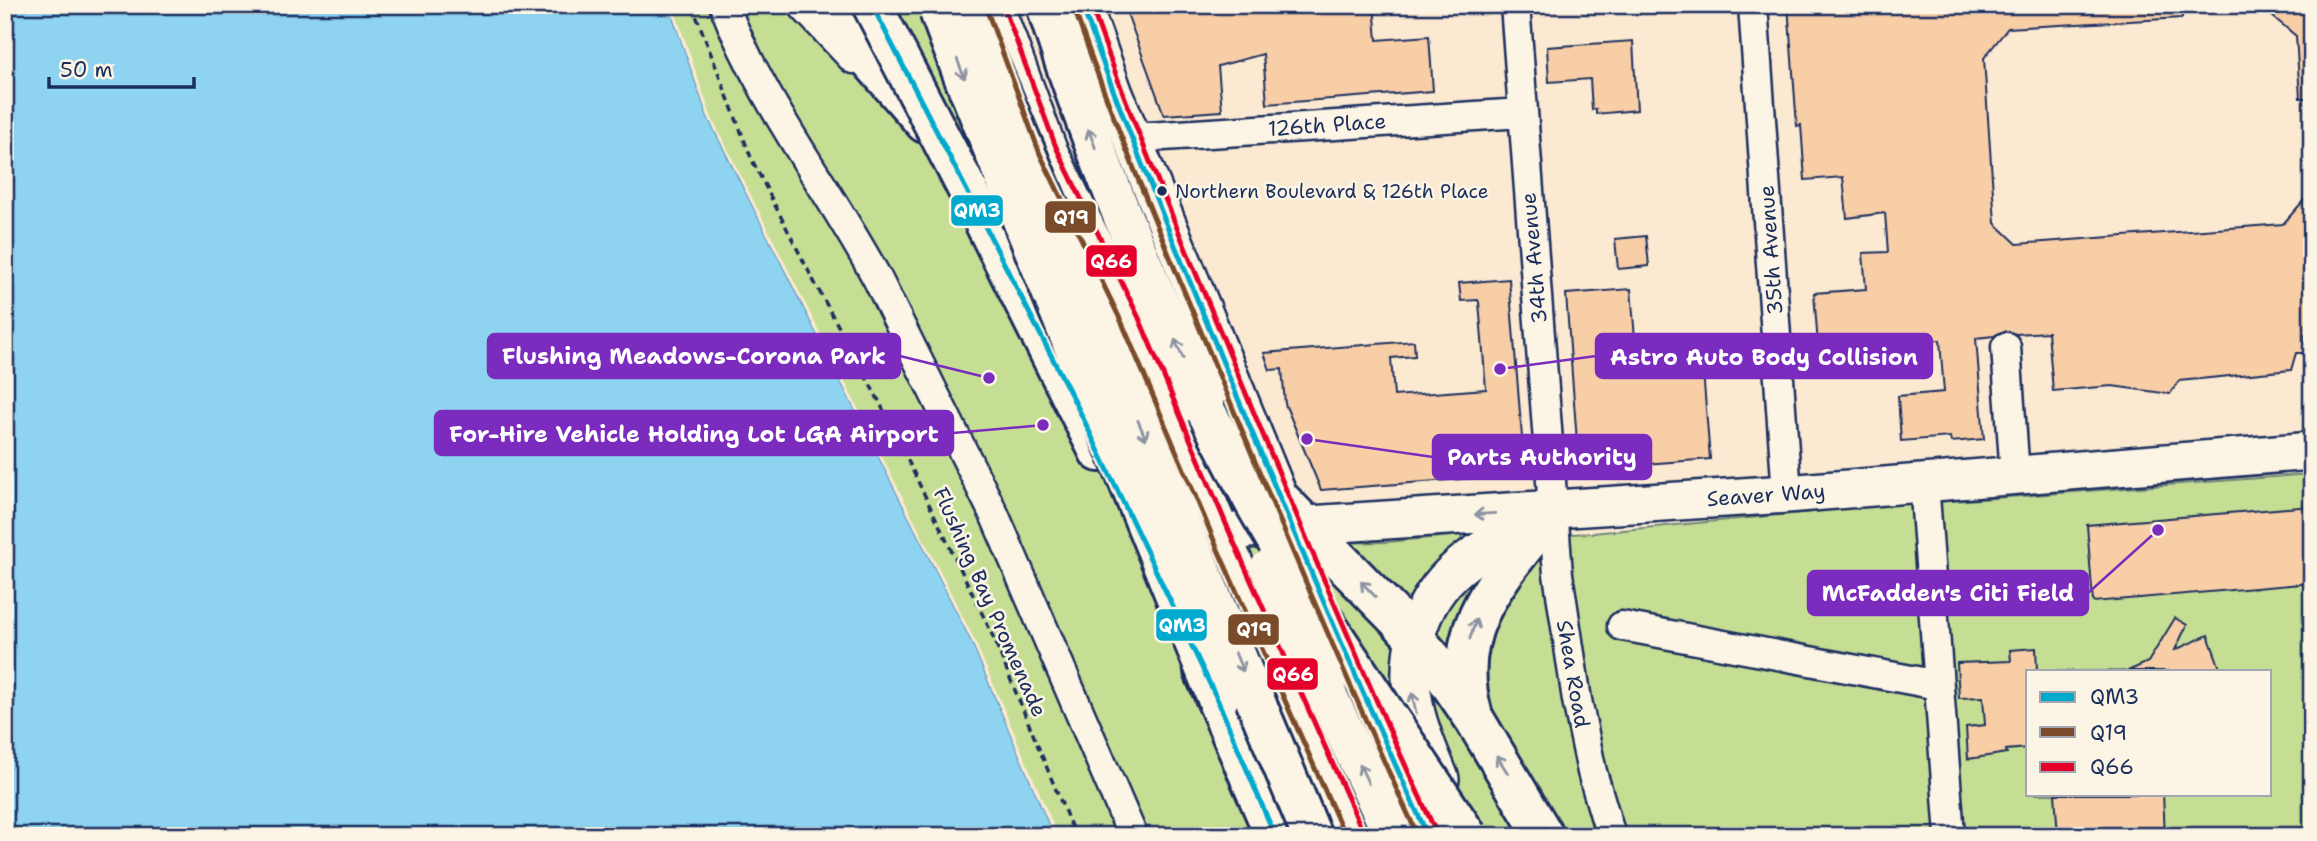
<svg xmlns="http://www.w3.org/2000/svg" width="2317" height="841" viewBox="0 0 2317 841" font-family="'Shantell Sans',sans-serif">
<rect width="100%" height="100%" fill="#fbe9d2"/>
<filter id="ink" filterUnits="userSpaceOnUse"><feTurbulence type="fractalNoise" baseFrequency=".0143" numOctaves="2"/><feDisplacementMap in="SourceGraphic" scale="14" xChannelSelector="R" yChannelSelector="G"/><feConvolveMatrix kernelMatrix="1 2 1 2 8 2 1 2 1" color-interpolation-filters="sRGB"/></filter>
<g filter="url(#ink)">
<path fill="#c6de94" stroke="#708679" stroke-width="2" fill-rule="evenodd" d="M669,5H978L1211,545L1387,542L1462,535L1461,539L1592,533L1895,504L1968,500L2312,474V836H1054L972,642L708,117ZM2028,671H2270V794H2028Z"/>
<path fill="#8ed4f0" stroke="#6092b6" stroke-width="2" d="M5,5H669L708,117L972,642L1054,836H5Z"/>
<path fill="#fbe9d2" d="M669,5H673L711,116L975,641L1058,836H1054L972,642L708,117Z"/>
<path fill="#f8cea7" stroke="#1b2f5e" stroke-width="2" d="M1124,5H1374L1377,40L1429,36L1433,91L1267,104L1263,54L1218,66L1222,111L1164,115Z
M1788,5H2182V18L2008,28L1984,58L1995,223L2017,244L2283,224L2312,191V335H2305L2306,353H2296L2291,370L2179,381L2170,394L2112,386L2053,391L2048,332L2016,334L2004,331L1994,336L1976,338L1984,439L1951,442L1950,437L1901,441L1898,396L1944,392L1940,340L1895,344V339L1818,345L1814,293L1866,289L1863,253L1888,252L1885,213L1847,218L1843,177L1805,180L1801,125L1797,126Z
M2259,5H2312V98H2300L2296,36Z
M1633,41L1637,110L1596,114V109L1592,110L1590,79L1549,82L1547,47Z
M1646,236L1649,266L1618,269L1615,239Z
M1509,279L1525,474L1321,490L1285,404L1282,369L1270,370L1264,353L1414,341L1415,356L1391,358L1394,396L1486,389L1479,302L1478,300L1461,301L1459,283Z
M1631,289L1638,376L1703,371L1710,459L1579,469L1566,294Z
M2312,506V583L2093,602L2087,525Z
M2175,618L2187,625L2175,650L2208,635L2221,671H2128L2148,662Z
M2036,648L2037,671H2028V748L2006,750L2007,753L1968,759L1966,727L1985,725L1983,697L1959,698L1957,663L2011,661L2010,650Z
M2055,794H2163L2165,836H2058Z"/>
<g fill="none" stroke-linecap="round" stroke-linejoin="round">
<g stroke="#1b2f5e" stroke-width="33">
<path id="minor" d="M724,5C762,103 827,186 877,278L994,514L1133,836
M802,5L853,59
M1515,5L1558,574L1577,700L1592,772L1611,836
M1753,5L1787,494
M1132,138L1522,113
M2006,347L2015,476
M1924,482L1950,836
M1622,626L1938,685"/>
</g>
<g stroke="#1b2f5e" stroke-width="42">
<path id="major" d="M994,5L1048,150L1131,321L1224,541L1355,836
M1082,5L1114,94L1291,527
M1224,541L1231,534L1247,529L1787,494L2312,451
M1367,706L1428,836
M1440,779C1431,756 1420,733 1415,709C1403,658 1418,601 1459,567C1485,545 1517,531 1546,514"/>
</g>
<g stroke="#1b2f5e" stroke-width="44">
<path id="highway" d="M830,5L864,53L925,123
M1046,5C1089,145 1148,278 1206,411
M978,210L1099,452
M1279,498L1404,626L1436,663L1475,720L1544,836
M1204,671L1275,836
M1472,712C1448,625 1504,573 1553,510"/>
</g>
<path stroke="#1b2f5e" stroke-width="3.5" stroke-dasharray="7 5" stroke-linecap="butt" d="M692,5L752,160L811,276L879,401L991,632L1075,836"/>
<use href="#minor" stroke="#fcf5e5" stroke-width="28"/>
<use href="#major" stroke="#fcf5e5" stroke-width="37"/>
<use href="#highway" stroke="#fcf5e5" stroke-width="38"/>
<g stroke="#1b2f5e" stroke-width="44" stroke-linecap="butt">
<path id="highway-bridge" d="M872,5L978,210
M964,5L1312,836
M939,11L964,78L1218,701
M1206,411L1254,502L1316,609L1467,836
M1269,569L1393,836"/>
</g>
<use href="#highway-bridge" stroke="#fcf5e5" stroke-width="38"/>
<g stroke="#fcf5e5" stroke-width="10">
<path id="bus-1" d="M872,5L1081,414L1218,701L1275,836
M1082,5C1124,125 1174,242 1222,360C1288,519 1355,679 1428,836"/>
</g>
<g stroke="#fcf5e5" stroke-width="10">
<path id="bus-2" d="M986,8L1040,154L1123,325L1216,545L1345,836
M1074,8C1115,128 1165,245 1214,363C1280,522 1346,680 1418,836"/>
</g>
<g stroke="#fcf5e5" stroke-width="10">
<path id="bus-3" d="M1003,5L1056,147L1139,318L1232,538L1363,832
M1091,5C1132,124 1182,239 1230,355C1296,515 1363,675 1436,832"/>
</g>
<use href="#bus-1" stroke="#00a9ce" stroke-width="5"/>
<use href="#bus-2" stroke="#7a4b2a" stroke-width="5"/>
<use href="#bus-3" stroke="#e4002b" stroke-width="5"/>
</g>
<defs><path id="oneway-shaft" d="M-6 0H5M1.5-3L5.5 0L1.5 3" fill="none" stroke-width="1.6" stroke-linecap="round" stroke-linejoin="round" transform="scale(1.75)"/></defs>
<g stroke="#8c92a2">
<use href="#oneway-shaft" transform="translate(961 69) rotate(69)"/>
<use href="#oneway-shaft" transform="translate(1092 139) rotate(-111)"/>
<use href="#oneway-shaft" transform="translate(1179 349) rotate(-114)"/>
<use href="#oneway-shaft" transform="translate(1142 430) rotate(67)"/>
<use href="#oneway-shaft" transform="translate(1485 514) rotate(177)"/>
<use href="#oneway-shaft" transform="translate(1368 589) rotate(-134)"/>
<use href="#oneway-shaft" transform="translate(1473 629) rotate(-72)"/>
<use href="#oneway-shaft" transform="translate(1239 662) rotate(67)"/>
<use href="#oneway-shaft" transform="translate(1414 703) rotate(-101)"/>
<use href="#oneway-shaft" transform="translate(1502 764) rotate(-122)"/>
<use href="#oneway-shaft" transform="translate(1364 774) rotate(-115)"/>
</g>
</g>
<circle fill="#1b2f5e" stroke="#fcf5e5" stroke-width="2.5" cx="1162" cy="191" r="6"/>
<g text-anchor="middle" stroke-width="5" stroke-linejoin="round" paint-order="stroke">
<g font-size="19" fill="#1b2f5e" stroke="#fcf5e5" text-anchor="start">
<text x="1175" y="198">Northern Boulevard &amp; 126th Place</text>
</g>
<g font-size="21" fill="#1b2f5e" stroke="#fcf5e5">
<text transform="translate(1327 125) rotate(-4)" y="7">126th Place</text>
<text transform="translate(1771 250) rotate(-94)" y="7">35th Avenue</text>
<text transform="translate(1534 258) rotate(-95)" y="7">34th Avenue</text>
<text transform="translate(1766 495) rotate(-4)" y="7">Seaver Way</text>
<text transform="translate(990 602) rotate(66)" y="7">Flushing Bay Promenade</text>
<text transform="translate(1573 674) rotate(80)" y="7">Shea Road</text>
</g>
</g>
<path fill="none" stroke="#7b2cbf" stroke-width="2.5" d="M989 378L900 356M1500 369L1596 356M1043 425L953 433M1307 439L1433 457M2158 530L2088 593"/>
<g fill="#7b2cbf" stroke="#fcf5e5" stroke-width="2.5">
<circle cx="989" cy="378" r="7"/>
<circle cx="1500" cy="369" r="7"/>
<circle cx="1043" cy="425" r="7"/>
<circle cx="1307" cy="439" r="7"/>
<circle cx="2158" cy="530" r="7"/>
</g>
<g fill="#7b2cbf" stroke="#7b2cbf" stroke-width="2.5">
<rect x="488" y="334" width="412" height="44" rx="7"/>
<rect x="1596" y="334" width="336" height="44" rx="7"/>
<rect x="435" y="411" width="518" height="44" rx="7"/>
<rect x="1433" y="435" width="218" height="44" rx="7"/>
<rect x="1808" y="571" width="280" height="44" rx="7"/>
</g>
<g font-size="23" text-anchor="middle" font-weight="bold" fill="#fff">
<text x="694" y="364">Flushing Meadows-Corona Park</text>
<text x="1764" y="365">Astro Auto Body Collision</text>
<text x="694" y="442">For-Hire Vehicle Holding Lot LGA Airport</text>
<text x="1542" y="465">Parts Authority</text>
<text x="1948" y="601">McFadden's Citi Field</text>
</g>
<g stroke="#fcf5e5" stroke-width="2.5">
<rect x="950" y="194" width="54" height="33" rx="7" fill="#00a9ce"/>
<rect x="1044" y="200" width="53" height="34" rx="7" fill="#7a4b2a"/>
<rect x="1085" y="244" width="53" height="34" rx="7" fill="#e4002b"/>
<rect x="1155" y="608" width="53" height="34" rx="7" fill="#00a9ce"/>
<rect x="1227" y="613" width="53" height="33" rx="7" fill="#7a4b2a"/>
<rect x="1266" y="657" width="53" height="34" rx="7" fill="#e4002b"/>
</g>
<g font-size="19" text-anchor="middle" font-weight="bold" fill="#fff">
<text x="977" y="217">QM3</text>
<text x="1071" y="224">Q19</text>
<text x="1111" y="268">Q66</text>
<text x="1182" y="632">QM3</text>
<text x="1254" y="636">Q19</text>
<text x="1293" y="681">Q66</text>
</g>
<rect width="2317" height="841" fill="none" stroke="#fcf5e5" stroke-width="28"/>
<rect x="14" y="14" width="2289" height="813" fill="none" stroke="#1b2f5e" stroke-width="2.5" filter="url(#ink)"/>
<rect x="2026" y="670" width="245" height="126" fill="#fcf5e5" stroke="#a2a6af" stroke-width="2"/>
<rect x="2040" y="692" width="35" height="10" fill="#00a9ce" stroke="#a2a6af" stroke-width="2"/>
<text x="2090" y="704" font-size="21" fill="#1b2f5e">QM3</text>
<rect x="2040" y="727" width="35" height="10" fill="#7a4b2a" stroke="#a2a6af" stroke-width="2"/>
<text x="2090" y="740" font-size="21" fill="#1b2f5e">Q19</text>
<rect x="2040" y="762" width="35" height="10" fill="#e4002b" stroke="#a2a6af" stroke-width="2"/>
<text x="2090" y="774" font-size="21" fill="#1b2f5e">Q66</text>
<path d="M49 77v10h145v-10" fill="none" stroke="#1b2f5e" stroke-width="3.5"/>
<text x="60" y="77" font-size="21" fill="#1b2f5e" stroke="#fcf5e5" stroke-width="5" paint-order="stroke">50 m</text>
</svg>
